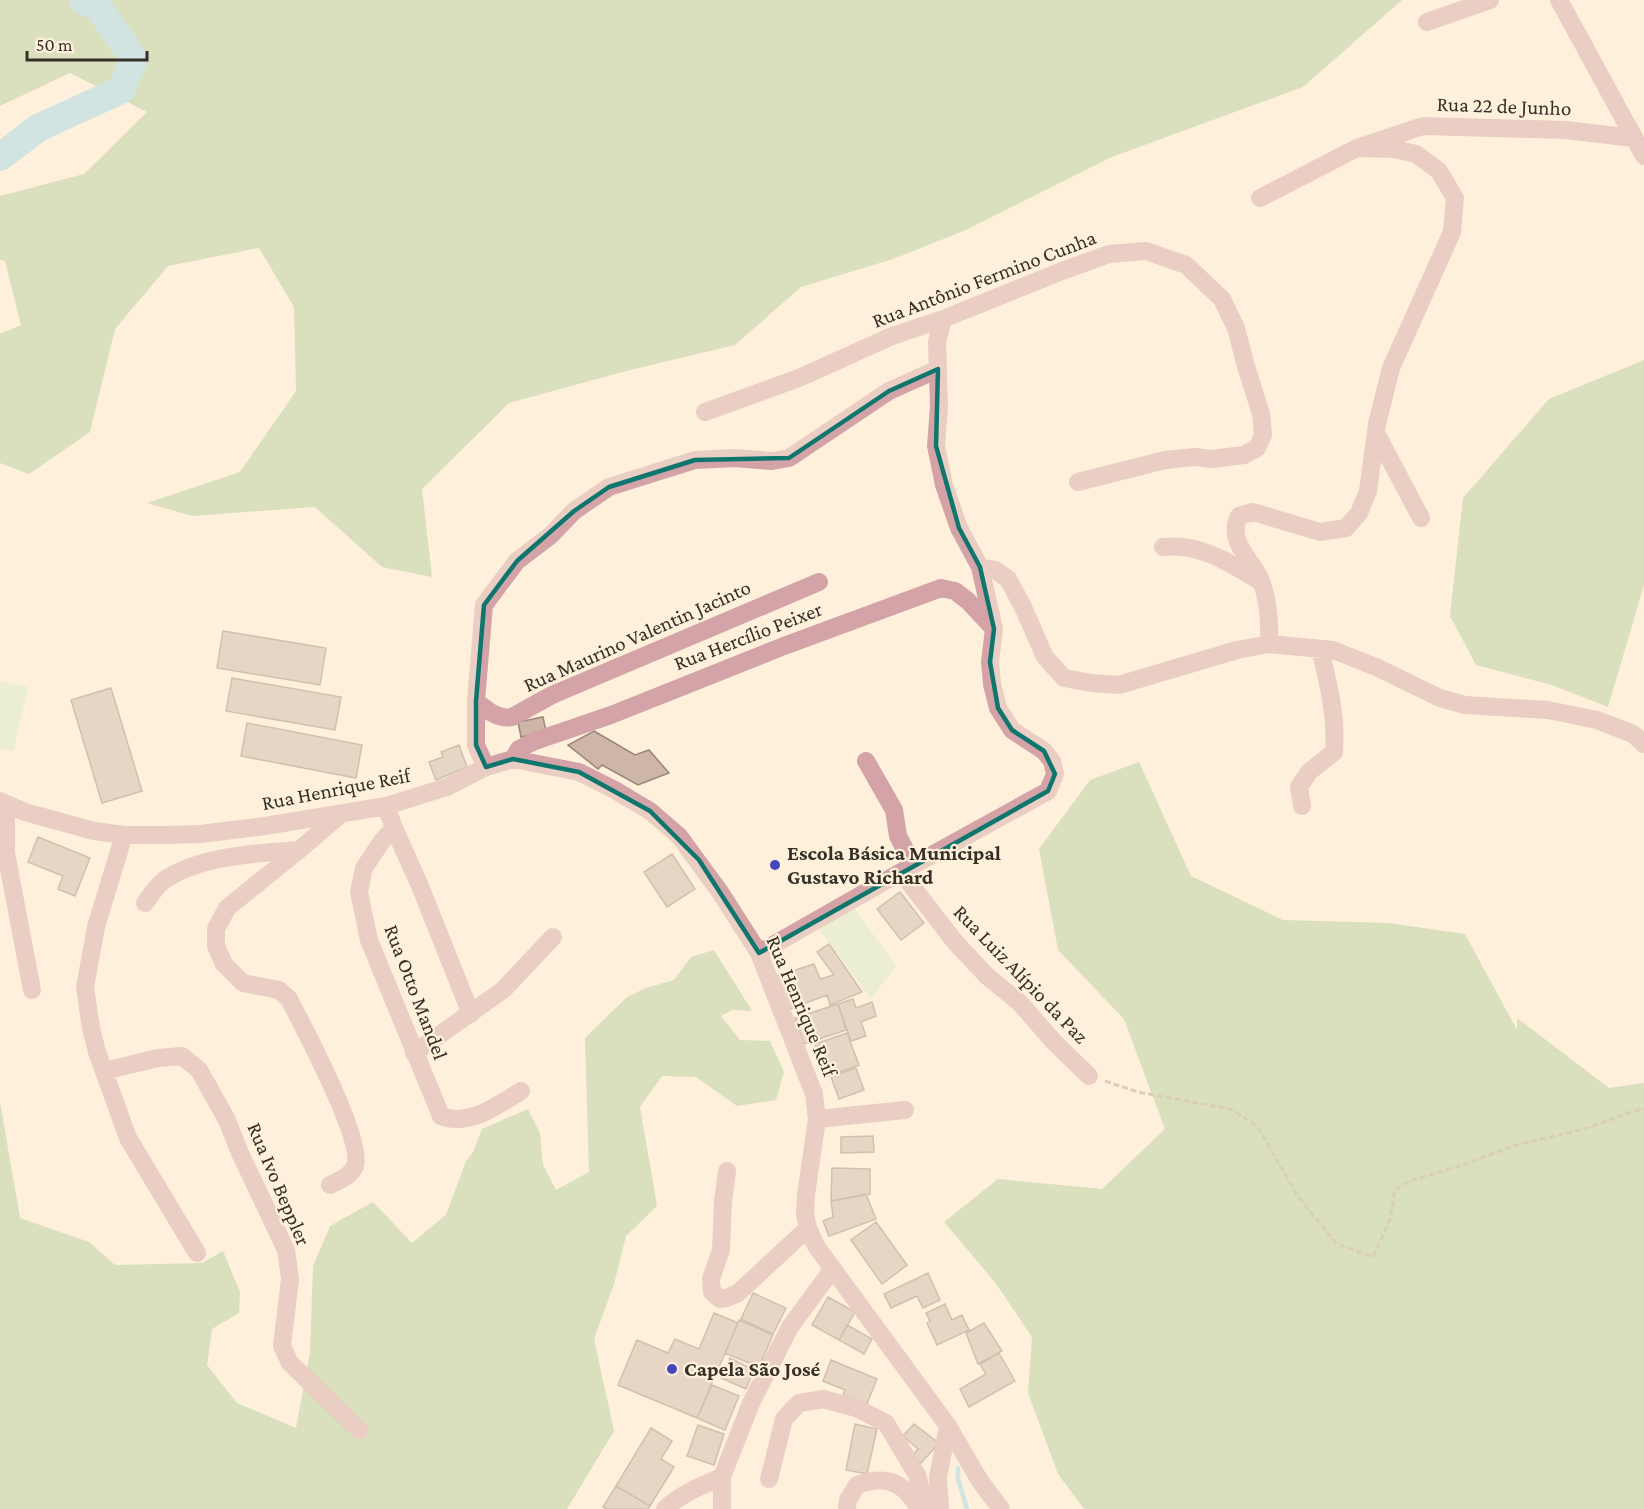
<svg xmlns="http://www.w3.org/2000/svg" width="1644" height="1509" viewBox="0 0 1644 1509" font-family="'Crimson Pro',serif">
<rect width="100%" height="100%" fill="#fef0da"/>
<path fill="#d6ebc7" d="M0,681L28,687L13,751L0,748Z
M851,903L896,966L871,999L815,924Z"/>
<path fill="#afc99c" d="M0,0H1402L1303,87L1112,157L966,230L893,259L801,287L735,345L626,371L509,403L422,489L432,577L382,567L315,507L192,516L147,503L240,472L296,391L294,307L259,248L168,266L115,329L90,432L29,474L0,463V334L21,325L5,261L0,260V196L84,174L147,112L70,73L0,106Z
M1644,360V585L1608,707L1552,685L1476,665L1450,616L1463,498L1549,399Z
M1139,762L1191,876L1283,920L1388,923L1465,934L1517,1030V1018L1609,1088L1644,1083V1509H1084L1058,1474L1028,1393L1032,1337L994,1281L944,1222L998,1179L1102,1189L1165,1129L1124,1019L1058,950L1039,849L1090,780Z
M714,950L752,1011L732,1010L721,1016L740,1040L770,1041L784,1072L776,1100L737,1106L696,1077L662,1076L640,1107L657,1206L626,1236L614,1284L594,1339L614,1431L567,1509H0V1102L20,1218L89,1242L115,1265L202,1263L223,1251L240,1292L239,1313L212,1329L207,1365L237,1403L296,1428L310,1353L313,1266L330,1226L373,1202L412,1243L446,1215L466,1161L473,1152L482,1129L528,1109L540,1133L543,1165L556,1190L589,1172L585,1038L627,997L646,988L674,980L691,957Z"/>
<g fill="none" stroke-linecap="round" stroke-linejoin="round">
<path stroke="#9bd6eb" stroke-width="4.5" d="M958,1468V1479L967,1509"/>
<path stroke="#9bd6eb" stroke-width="28" d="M0,157L38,128L121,90L134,59L98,7L83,0"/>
</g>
<path fill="#cdb6a8" stroke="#9c8678" stroke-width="1.5" d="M223,631L326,648L320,685L217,668Z
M232,678L341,697L335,730L226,711Z
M111,688L142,791L102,803L71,700Z
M543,717L546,732L521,737L518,722Z
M247,723L362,745L356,778L241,756Z
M594,731L635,755L649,750L669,773L638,785L602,765L598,769L568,745Z
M459,745L467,767L436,780L429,762L443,757L441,752Z
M38,837L90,858L75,896L58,889L63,876L28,862Z
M672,854L695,889L667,907L644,872Z
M900,892L924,923L901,940L877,909Z
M829,944L862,992L830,1005L827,995L787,1010L774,977L814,964L820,979L834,975L817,952Z
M853,999L856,1008L872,1002L876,1016L861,1022L866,1036L851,1041L838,1004Z
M838,1004L846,1030L804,1044L795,1018Z
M847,1033L859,1065L826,1077L815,1044Z
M856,1068L864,1090L839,1099L831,1077Z
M873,1136L874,1152L841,1153V1137Z
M832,1168L870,1169V1194L831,1201Z
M866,1194L876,1219L829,1236L823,1221L833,1217L831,1201Z
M876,1222L907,1265L882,1284L851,1240Z
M928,1273L940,1300L923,1308L917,1296L891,1308L884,1294Z
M753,1293L786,1308L773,1334L741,1319Z
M828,1297L855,1312L839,1340L812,1325Z
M945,1304L952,1320L962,1315L969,1330L937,1345L927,1323L930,1321L926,1313Z
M714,1313L738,1323L697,1418L618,1385L637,1340L668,1353L675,1339L699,1349Z
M739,1320L773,1335L759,1367L725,1353Z
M984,1323L1002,1351L978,1364L966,1333Z
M847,1325L872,1339L864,1354L839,1340Z
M999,1353L1015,1381L969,1407L960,1389L986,1374L980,1364Z
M730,1358L754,1370L746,1389L721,1378Z
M831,1360L877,1379L866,1406L842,1397L845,1390L823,1381Z
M712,1385L739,1396L725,1430L697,1418Z
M855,1424L877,1429L867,1474L846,1470Z
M914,1424L939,1443L921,1463L912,1456L918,1449L903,1436Z
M698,1425L724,1434L714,1465L687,1456Z
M651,1428L672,1441L661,1459L674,1467L650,1506L616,1486Z
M616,1486L650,1506L648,1509H607L603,1507Z"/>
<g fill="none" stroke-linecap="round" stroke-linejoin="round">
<path stroke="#b0a594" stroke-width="3" stroke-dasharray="6 3" stroke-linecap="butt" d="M1105,1081L1138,1092L1231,1109L1257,1126L1297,1195L1337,1244L1373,1257L1390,1220L1395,1190L1409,1181L1460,1166L1513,1146L1588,1128L1634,1111L1644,1109"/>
<path stroke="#d3a3a7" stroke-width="18" d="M1559,0L1644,156
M1427,22L1490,0
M1260,198L1357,148L1423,126L1566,130L1633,138
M705,412L799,378L892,336L943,319L1062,271L1109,254L1146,251L1186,265L1222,299L1236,328L1245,363L1261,414L1263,435L1257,448L1244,455L1211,459L1195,457L1165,460L1078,482
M1376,433L1421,518
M1163,547C1199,543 1228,562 1258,580
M980,567L995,570L1008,579L1023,607L1045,657L1064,678L1091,683L1119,685L1237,650L1269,644L1333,650L1376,667L1440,698L1465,705L1548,710L1597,720L1633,734L1644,744
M1269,644C1270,623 1269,604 1262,583C1254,560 1226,543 1239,516L1253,512L1320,532L1346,528L1359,513L1368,491L1377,424L1391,368L1452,232L1455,198L1439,171L1416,154L1394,149L1357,148
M476,701C487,710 498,720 512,717L552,695L819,582
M513,759L519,749L535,741L611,715L784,646L941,588L955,591L968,601L994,629
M866,761L894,810L898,836L913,865
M486,767L476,745V701L484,605L517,561L551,535L574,511L609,487L695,460L735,458L772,461L789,458L889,391L938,369
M0,801L25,812L94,831L124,835H166L200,834L265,826L386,806L447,787L486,767L513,759L579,772L613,789L650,811L679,836L720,892L759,953L814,1094L817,1119L806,1195L805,1214L808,1228L816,1246L948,1426L980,1481L1001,1509
M6,805V853L32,990
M386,806L394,828L382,841L364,868L359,892L369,940L441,1116C469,1127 498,1105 521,1091
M1302,806L1299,787L1309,772L1334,752C1337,716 1328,683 1320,649
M394,828L420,886L471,1014
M124,835L96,927L85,987L91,1028L97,1052L128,1138L197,1253
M901,872L955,942L987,976L1020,1003L1054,1042L1089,1076
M145,903C150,896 156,887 163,881C198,856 257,853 299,850
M759,953L901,872L1048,791L1055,774L1052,761L1044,751L1012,730L998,708L992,684L990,662L994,629L980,567L959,528L944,485L936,446L939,407L937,342L943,319
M414,1053L503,990L553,937
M104,1071L158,1058L182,1056L199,1070L227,1120L240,1153L286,1250L290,1279L282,1346L290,1363L359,1430
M817,1119L905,1110
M727,1171L723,1201L721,1250L711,1279L712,1292L720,1299L727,1298L738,1293L808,1228
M330,1185C340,1180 350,1177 355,1166C364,1141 303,1026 289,999L279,990L243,983L224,964L216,946V929L227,908L299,850L340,815
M722,1477V1509
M769,1479L784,1419L799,1403L823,1399L856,1408L886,1423L917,1475L926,1509
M665,1509C680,1494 703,1485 722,1477L751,1403L790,1327L832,1270
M847,1509L848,1500L857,1485C887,1475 903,1481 919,1509
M940,1509L938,1477L948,1426"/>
</g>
<path d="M0 0H1644V1509H0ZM938,369L936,446L959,528L980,567L994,629L990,662L998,708L1012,730L1044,751L1055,774L1048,791L759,953L699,860L650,811L579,772L513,759L486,767L476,745V701L484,605L517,561L574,511L609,487L695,460L789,458L889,391Z" fill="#fef0da" fill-opacity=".55" fill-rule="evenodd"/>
<path fill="none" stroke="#0f766e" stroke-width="4.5" stroke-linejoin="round" d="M938,369L936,446L959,528L980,567L994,629L990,662L998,708L1012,730L1044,751L1055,774L1048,791L759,953L699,860L650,811L579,772L513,759L486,767L476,745V701L484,605L517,561L574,511L609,487L695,460L789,458L889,391Z"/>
<g fill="#4846bc" stroke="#fef0da" stroke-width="2">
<circle cx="775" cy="865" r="6"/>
<circle cx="672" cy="1369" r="6"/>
</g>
<g text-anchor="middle" stroke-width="4.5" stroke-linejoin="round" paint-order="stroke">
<g font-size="21" fill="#353027" stroke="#fef0da">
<text transform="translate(1504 106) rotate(2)" y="7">Rua 22 de Junho</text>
<text transform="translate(984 279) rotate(-21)" y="7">Rua Antônio Fermino Cunha</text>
<text transform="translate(637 636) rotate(-24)" y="7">Rua Maurino Valentin Jacinto</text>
<text transform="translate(748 636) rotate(-21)" y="7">Rua Hercílio Peixer</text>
<text transform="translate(336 789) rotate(-11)" y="7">Rua Henrique Reif</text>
<text transform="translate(1021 974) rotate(46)" y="7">Rua Luiz Alípio da Paz</text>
<text transform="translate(416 992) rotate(69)" y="7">Rua Otto Mandel</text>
<text transform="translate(802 1006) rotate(67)" y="7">Rua Henrique Reif</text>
<text transform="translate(279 1184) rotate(67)" y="7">Rua Ivo Beppler</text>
</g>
<g font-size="21" font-weight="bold" fill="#353027" stroke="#fef0da" text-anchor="start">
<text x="787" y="860">Escola Básica Municipal<tspan x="787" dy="24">Gustavo Richard</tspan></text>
<text x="684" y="1376">Capela São José</text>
</g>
</g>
<path d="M27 51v9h120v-9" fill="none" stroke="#353027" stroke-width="3"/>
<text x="36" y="51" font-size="18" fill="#353027" stroke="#fef0da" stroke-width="4.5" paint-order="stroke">50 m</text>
</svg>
